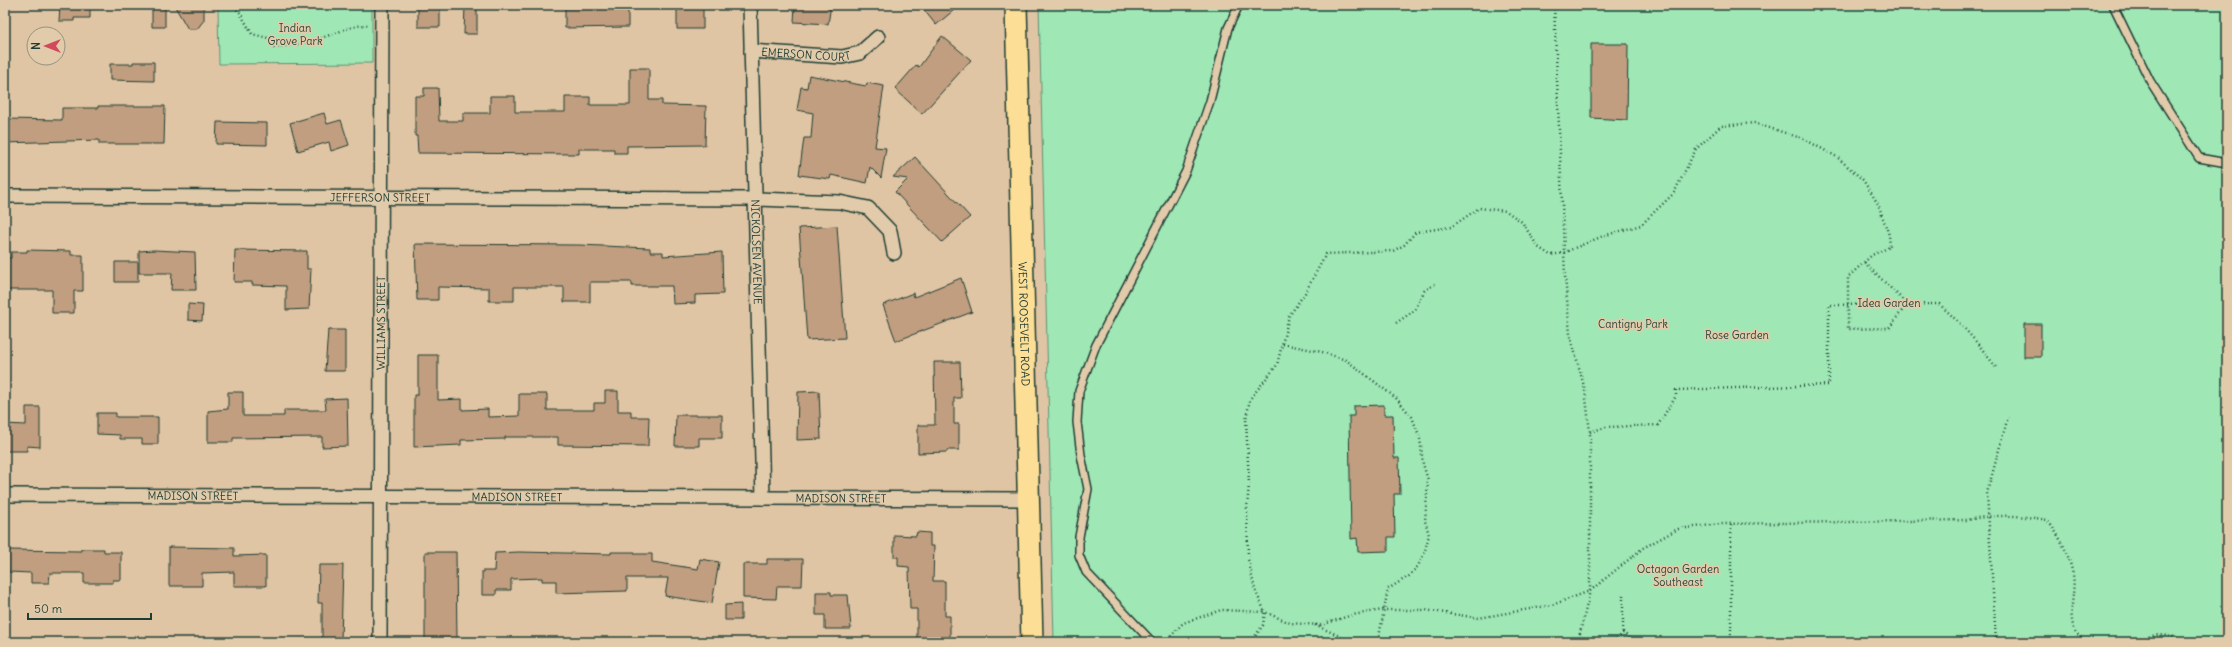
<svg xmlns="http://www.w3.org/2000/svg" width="2232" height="647" viewBox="0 0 2232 647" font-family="Delius,sans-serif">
<rect width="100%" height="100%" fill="#e0c5a5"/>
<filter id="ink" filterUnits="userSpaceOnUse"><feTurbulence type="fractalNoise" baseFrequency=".025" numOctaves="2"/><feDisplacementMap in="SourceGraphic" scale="8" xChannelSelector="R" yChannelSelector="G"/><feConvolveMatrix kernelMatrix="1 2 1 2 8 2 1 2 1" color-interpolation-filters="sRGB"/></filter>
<g filter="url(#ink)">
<path fill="#9fe7b5" stroke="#5f9274" d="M218,5H372V63L219,64Z
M1039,5H2227V642H1054Z"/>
<path fill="#c09e7f" stroke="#1f3d34" d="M60,5H90V18H74V21H59Z
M152,5H165V27H152Z
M174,5H204V20L197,29H188Z
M418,5H440V27H418Z
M465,5H477V34H464Z
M565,5H628V27L565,28Z
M677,5H703V29H677Z
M795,5H831L828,24L794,22Z
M920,5H960L936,25Z
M942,36L971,60L922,114L895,89L916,65L919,67Z
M1591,44H1628L1627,120L1591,118Z
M133,62H154V81L110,80V64H133Z
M630,68H649V100H662V105L706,106L705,145L627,146V153H614V149H579V154L418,153L417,136H415V96H424V88H438L439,121H463V113H490V96H515V112H565V97H590V105H630Z
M809,75L866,86L867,83L884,86L875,147L886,148L881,178L870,167L867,183L831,175L830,179L799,175L804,138H811L813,113L797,110L801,87L807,88Z
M98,106H165L164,144H99V140L5,143V119L62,120V108H98Z
M324,113L327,124L341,120L349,145L331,151L329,142L298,151L290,123Z
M217,122L267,123V145L216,144Z
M915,157L970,217L942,242L895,192L908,179L893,177Z
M837,226L845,338L807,340L799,228Z
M415,244L579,245L650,248V252H663V256L722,252L723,294L695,295V303L673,304L672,286H632V282H590V302H564V287H514V301H489V288L438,287V300H417Z
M27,250L71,251V255H83V291H74V313H52V290H7V282H5V258H11V252H27Z
M154,250L195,252L196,290H171L172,273H139V251Z
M235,250L307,251V269H311L309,309L286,310V286L252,285V282H234Z
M115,262H138V282H115Z
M961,278L972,312L896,341L883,305L913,293L914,297Z
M188,304L203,305L202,321L188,320Z
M2024,324H2041V357H2024Z
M328,330H345V371H325Z
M418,355H438V400L462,399V410L488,409V417L519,416V394H547V410H594V403H605V391H618V411H631V417H649L648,446L558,445V437H505V439L461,440V445L414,447V395H418Z
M934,362H960L961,398H954V424H959V450H947V452L918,453V425H935Z
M819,391L821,439L797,440L798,392Z
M228,392H243V416H284V410H326L325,399L347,398L348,446L322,447V437L233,438V442H208V411L228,409Z
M1384,405V415H1393L1394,458H1399L1400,494H1394L1395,537H1388V551L1358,552L1357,538L1351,539L1349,416H1354V406Z
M26,407H40V447L27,446V451H5V424L26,425Z
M97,413H116V417H158V444H142V439H120V435L97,434Z
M676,415H722V438H699V446H675Z
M917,532L930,533V546H934L933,581H945V616H950V642H917V609H910L909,567L898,566V557H894V535L916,536Z
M169,547L234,548V556L266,555V586H234V572L202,573V586H169Z
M81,549H104V552H121V580H113V583H84V573H50L49,583H31V573L8,572V550L81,551Z
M425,552H456L457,642H425Z
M519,552L611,554V552H635V554H652V562L698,569L700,559L719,562L712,603L665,596L668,578H627V591L556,593V581H542V578L511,579V590H496V595H482V571H494L495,553Z
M767,559H803L802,586H777L776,599L743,598V564H767Z
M319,565H343L341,641L322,640V603H318Z
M816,592H831V595H848L851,629H825V615H816Z
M741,604V620H725V605Z"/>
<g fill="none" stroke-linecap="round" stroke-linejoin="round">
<g stroke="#1f3d34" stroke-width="10">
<path id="service" d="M2113,5L2150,81L2199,158L2227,163
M1152,642L1086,572L1079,555V537L1088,489L1081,455L1077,422L1079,391L1096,345L1186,171L1210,101L1228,28L1239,5"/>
</g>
<g stroke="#1f3d34" stroke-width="16">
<g id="minor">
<path id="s1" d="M750,5L763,498"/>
<path id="s2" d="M751,51L842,57L860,53L878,37"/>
<path id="s3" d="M5,196L755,199L839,202L868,208L890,231L894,253"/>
<path id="s4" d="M5,495L1028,499"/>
<path id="s5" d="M380,642L382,5"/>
</g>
</g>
<g stroke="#1f3d34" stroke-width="24">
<g id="primary">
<path id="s6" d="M1016,5L1032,642"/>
</g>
</g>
<path stroke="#1f3d34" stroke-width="2.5" stroke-dasharray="1 3" stroke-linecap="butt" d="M230,5L239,11L252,34L268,38L274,47C292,46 310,42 327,36C343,31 351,25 369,25
M1554,5L1565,276L1570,334L1585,390L1590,432V591L1578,642
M1396,323L1415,310L1424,291L1435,284
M1283,344L1322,352L1346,360L1396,398L1412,417L1420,438L1423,464L1428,480L1425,521L1429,535L1424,554L1418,566L1409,576L1388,589L1378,642
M1590,432L1606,427L1658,425L1676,396V390L1829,385V305L1939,304C1961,323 1980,345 1997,369
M1623,595V633
M1315,625L1353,642
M1165,642L1183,623L1221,610L1265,612L1290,623L1321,625L1352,615L1383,610H1425L1479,618L1552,605L1590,591L1643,548L1678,529L1720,524L1967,520C1994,514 2020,515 2047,520C2060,536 2069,554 2073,575C2076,593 2067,613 2075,631C2077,635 2083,639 2086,642
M1251,642L1263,625L1265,612L1255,590L1248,559L1247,508L1249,484L1246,419L1250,399L1277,365L1289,316L1305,293L1326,254L1393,251L1404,245L1416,232L1451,227L1479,208L1506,211L1522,222L1538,247L1550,255L1563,253L1603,236L1641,225L1674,193L1696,149L1721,126L1754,123L1804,139L1837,157L1863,180L1878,204L1889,235L1890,247L1872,255L1848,277V329L1889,328L1907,304L1864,262
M1614,642L1623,633L1629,637L1632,642
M1731,642V524
M1996,642L1987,493L2008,417
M2138,642C2154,631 2171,635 2188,642"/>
<use href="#service" stroke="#e1cbab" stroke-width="7"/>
<use href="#minor" stroke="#e1cbab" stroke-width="13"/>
<use href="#primary" stroke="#fcde96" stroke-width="21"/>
</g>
</g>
<g text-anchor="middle" stroke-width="3.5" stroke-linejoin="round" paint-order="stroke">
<g font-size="11" fill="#25463a" stroke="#e1cbab">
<text x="295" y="32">Indian<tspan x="295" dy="13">Grove Park</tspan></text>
<text x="1889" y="307">Idea Garden</text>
<text x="1633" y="328">Cantigny Park</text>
<text x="1737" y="339">Rose Garden</text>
<text x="1678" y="573">Octagon Garden<tspan x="1678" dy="13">Southeast</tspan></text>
</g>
<g font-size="11" fill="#1f3d34" stroke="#e1cbab">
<text dy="4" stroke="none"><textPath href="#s2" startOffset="55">EMERSON COURT</textPath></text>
<text dy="4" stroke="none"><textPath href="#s3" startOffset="375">JEFFERSON STREET</textPath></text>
<text dy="4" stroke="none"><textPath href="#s1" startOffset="247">NICKOLSEN AVENUE</textPath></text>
<text dy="4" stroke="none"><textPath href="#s5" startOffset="319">WILLIAMS STREET</textPath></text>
<text dy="4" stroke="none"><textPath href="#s6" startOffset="319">WEST ROOSEVELT ROAD</textPath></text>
<text dy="4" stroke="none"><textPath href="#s4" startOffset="188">MADISON STREET</textPath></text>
<text dy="4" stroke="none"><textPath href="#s4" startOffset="512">MADISON STREET</textPath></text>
<text dy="4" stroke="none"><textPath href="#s4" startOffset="836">MADISON STREET</textPath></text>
</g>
</g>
<rect width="2232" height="647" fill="none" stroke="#e1cbab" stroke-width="20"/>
<rect x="10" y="10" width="2212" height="627" fill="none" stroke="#1f3d34" stroke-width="1.5" filter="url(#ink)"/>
<g transform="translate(46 46) rotate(270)"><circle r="19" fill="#e1cbab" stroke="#93927b"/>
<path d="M0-3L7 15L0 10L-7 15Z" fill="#d1495b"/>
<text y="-6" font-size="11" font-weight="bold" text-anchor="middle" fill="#1f3d34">N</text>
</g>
<path d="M28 613v6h123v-6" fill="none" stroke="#1f3d34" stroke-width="2"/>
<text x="34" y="613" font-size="12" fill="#1f3d34" stroke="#e1cbab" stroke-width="3" paint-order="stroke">50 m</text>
</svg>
